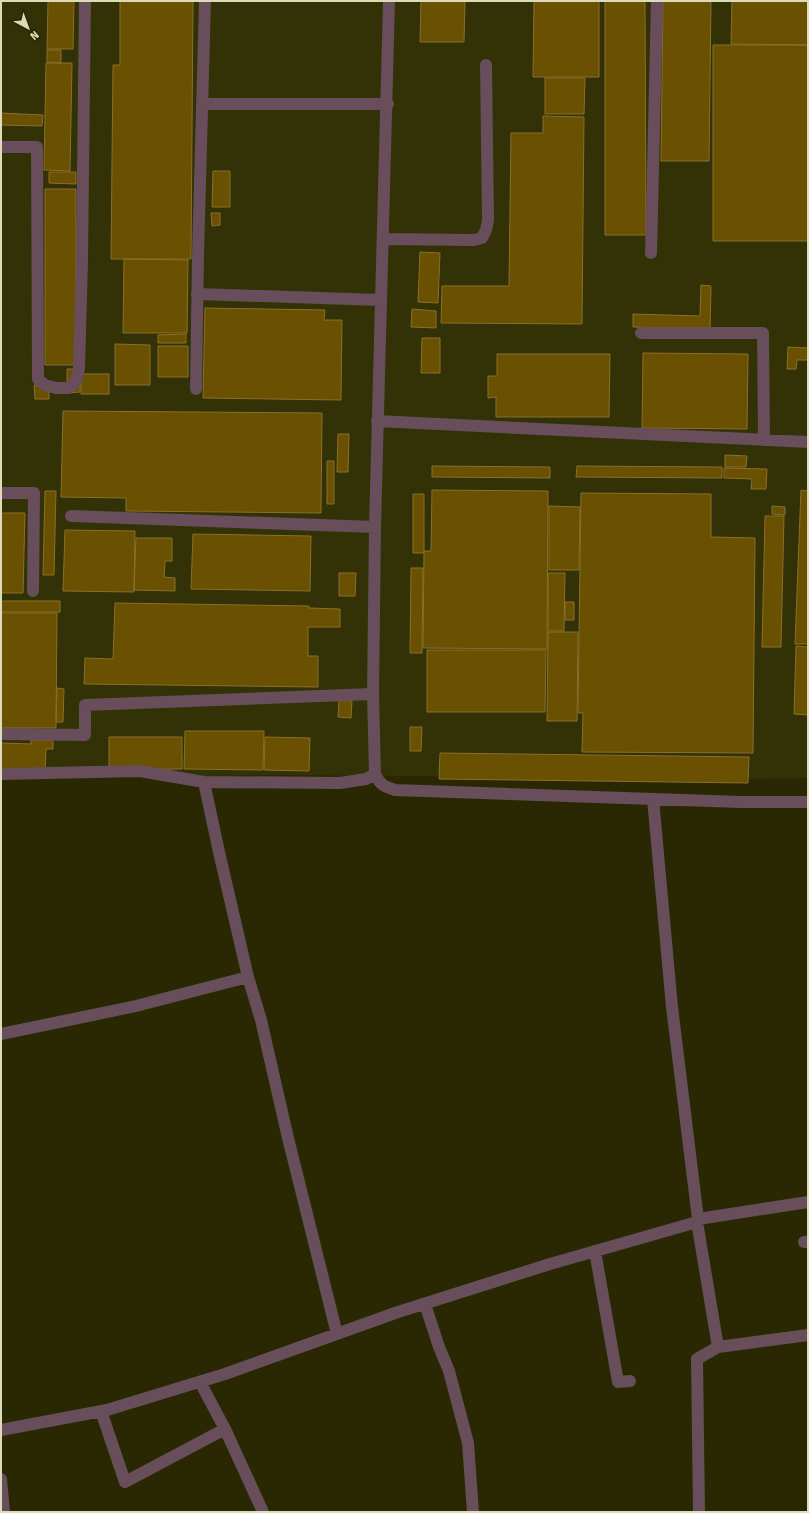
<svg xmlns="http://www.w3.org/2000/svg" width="809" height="1513" viewBox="0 0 809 1513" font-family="'Fira Sans',sans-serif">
<rect width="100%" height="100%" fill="#2a2803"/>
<path fill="#333106" d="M1,1H808V778L748,779L276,775L1,779Z"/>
<path fill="#6a5001" stroke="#8a702d" d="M48,1H74L73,49H47Z
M120,1H193L191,259H111L113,65H120Z
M421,1H465L464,42H420Z
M534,1H599V77H533Z
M605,1H645L646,235H605Z
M663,1H711L709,161H661Z
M732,1H808V45L731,44Z
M713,45H808V241H713Z
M47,50H61V63L47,62Z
M46,63H72L70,171L44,170Z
M545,78H585L584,114H545Z
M1,113L43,115L42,126L1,125Z
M543,116L584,117L582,324L441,323L442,286H509L511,133H543Z
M213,171H230V207H212Z
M49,172H76V184L49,183Z
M45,189H76V365H45Z
M211,213H220V225L212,226Z
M420,252L440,253L438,303L418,302Z
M124,259L188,260L187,333H123Z
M701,285L711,286L710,330L633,327V314L700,316Z
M205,308L325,310L324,320H342L341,400L203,398Z
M412,309L436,311V328L411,327Z
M186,334V343H158V335Z
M422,338H440V373H421Z
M115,344L150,345V385H115Z
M158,346H188V377H158Z
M788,347L808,348V360H797L796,369H787Z
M643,353L748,354L747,429L642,428Z
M497,354H610L609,417H496V397L488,398V376H497Z
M67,369H80V392L67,393Z
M81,374H109V394H81Z
M34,385H49V399H35Z
M63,411L322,413L321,513L126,511V498L61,497Z
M338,434H349L348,472H337Z
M725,455L747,456L746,467H725Z
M327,461H334V504H327Z
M432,466L550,467V478L432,477Z
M577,466L722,467V478L576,477Z
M724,468L767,469L766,489H751L752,479L724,478Z
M432,490L548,491L547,649L423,648L424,551H431Z
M801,490L808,491V644H795Z
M45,491H56L54,575H43Z
M581,493L711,494V537L755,538L753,753L582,752L583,713H578Z
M413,494H424V553H413Z
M549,506L580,507L579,570H549Z
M772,506L785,507V515L772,514Z
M1,513H25L23,593H1Z
M765,516H784L781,647H762Z
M65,530L135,531L134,592L63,591Z
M193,534L311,536L310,591L191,589Z
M136,538H172V561H165L164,577L175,578V591L134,590Z
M411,568H423L422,653H410Z
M339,573H356L355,596H339Z
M548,573H565L564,631H548Z
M1,601H60V612H1Z
M565,602H574V620H565Z
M115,603L309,606V608L340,609V627H308V656H318V687L84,684L85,658L113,659Z
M1,613H57L56,728H1Z
M548,632H578L577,721H547Z
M796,646L808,647V715L794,714Z
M427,650H546L545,712H427Z
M57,688L64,689L63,722H56Z
M339,700L352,701L351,718L338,717Z
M410,727H422L421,751H410Z
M185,731H264L263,770L184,769Z
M109,737H182V769L109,770Z
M265,737L310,738L309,771L264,770Z
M31,740H53V749H46L45,774L1,773V743L31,744Z
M440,753L749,757L748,783L439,779Z"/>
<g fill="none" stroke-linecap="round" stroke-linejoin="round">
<path stroke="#684d5b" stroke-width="12" d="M389,1L375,527L373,694L375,774C379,784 385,787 395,790L740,802H808
M202,104H388
M1,147H37L38,379L45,385L56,388H69L76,382L79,368L82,261L85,1
M383,239L474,240L482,238L486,230L488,220L486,65
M651,253L657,1
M197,294L380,300
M641,333H763L764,440
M196,389L198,255L205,1
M377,421L808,442
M1,493H34L33,591
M71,516L375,527
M1,734L85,735V705L373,694
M1,774L140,771L204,782L219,852L248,977L261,1020L288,1138L337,1334
M204,782L340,783L366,779L375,774
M653,799L672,1007L698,1219
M1,1034L136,1006L248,977
M697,1222L718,1347L697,1359L699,1512
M804,1242H808
M595,1251L618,1382L630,1381
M425,1304L439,1347L449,1371L468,1443L473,1512
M718,1347L808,1335
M200,1382L225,1429L263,1512
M101,1411L125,1482L225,1429
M1,1430L107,1410L225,1374L398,1312L550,1264L697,1222L698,1219L808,1202
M1,1479L4,1512"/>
</g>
<rect width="809" height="1513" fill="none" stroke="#dcdcba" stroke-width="4"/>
<g transform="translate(28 28) rotate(139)" stroke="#2a2803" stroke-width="3" paint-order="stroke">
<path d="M0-3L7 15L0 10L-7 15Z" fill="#dcdcba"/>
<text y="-6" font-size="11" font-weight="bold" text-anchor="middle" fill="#dcdcba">N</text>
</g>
</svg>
